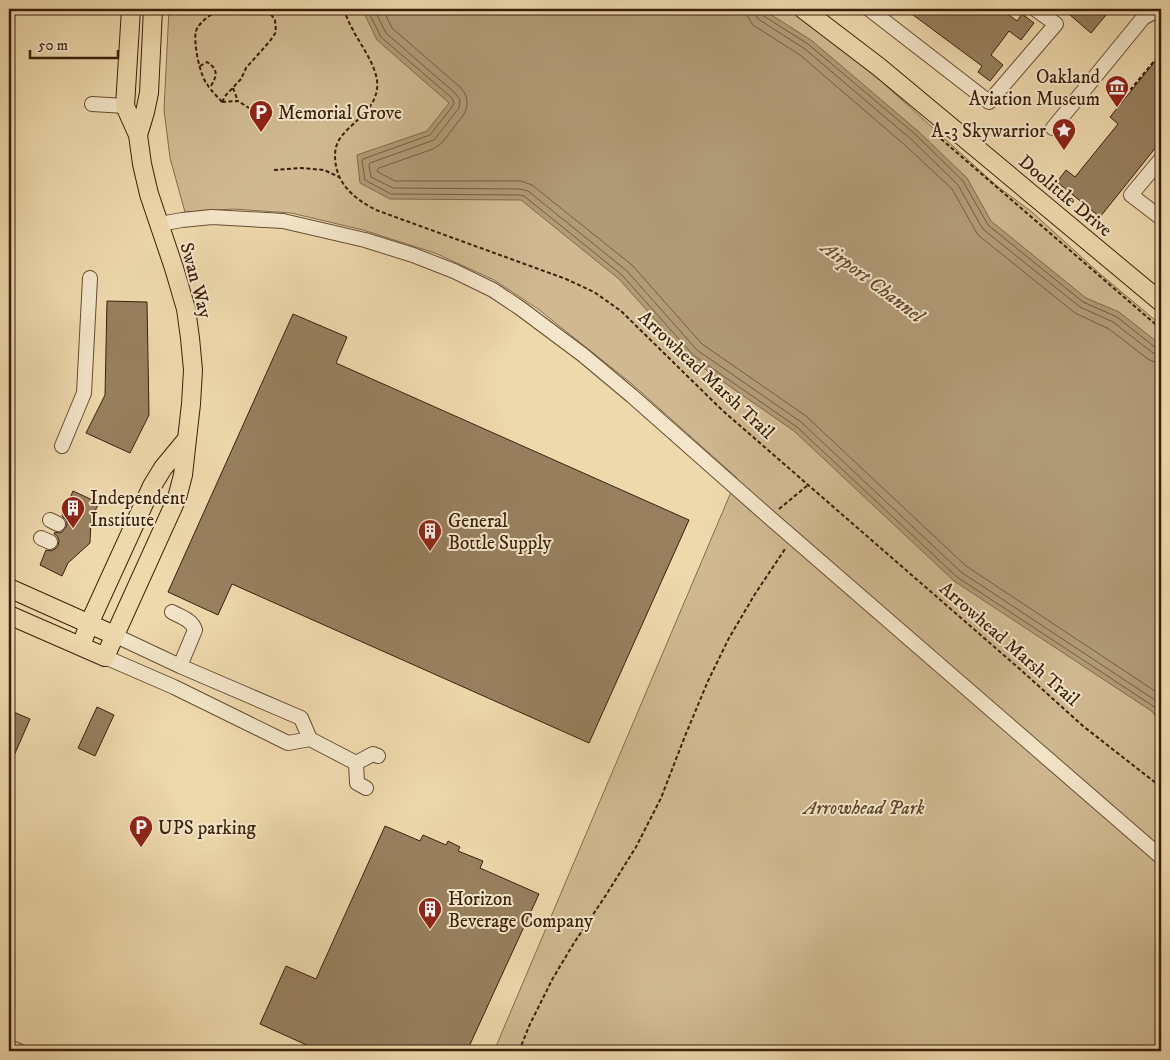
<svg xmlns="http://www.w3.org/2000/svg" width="1170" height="1060" viewBox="0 0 1170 1060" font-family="'IM FELL DW Pica',serif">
<rect width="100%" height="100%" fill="#eed9ad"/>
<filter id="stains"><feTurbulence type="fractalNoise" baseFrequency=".004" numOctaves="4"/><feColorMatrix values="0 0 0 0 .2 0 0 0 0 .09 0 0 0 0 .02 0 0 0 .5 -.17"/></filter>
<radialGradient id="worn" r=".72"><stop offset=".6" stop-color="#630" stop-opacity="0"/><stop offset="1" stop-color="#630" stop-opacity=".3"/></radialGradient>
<path fill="#d0b991" stroke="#866c4e" d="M169,9H792L881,81L997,186L1032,212L1099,273L1161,325V1051H494L737,478L632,384L538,309L494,280L435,253L363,230L291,213L233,209L185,212L170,158L164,110Z"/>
<path fill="#b19a76" stroke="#82694b" d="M362,9H762L811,40L919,132L967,178L991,221L1086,298L1119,312L1161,345V726L1153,712L954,581L794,431L689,358L619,279L521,200L390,199L360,183L357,155L427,131L449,103L377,40Z"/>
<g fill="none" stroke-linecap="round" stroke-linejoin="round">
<path stroke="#765c40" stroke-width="1" d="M367,9L381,37L452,98L454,103L452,107L430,135L363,159L362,161L365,180L391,194L520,195L524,196L622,275L693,355L797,427L957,577L1156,708L1161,716
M374,9L386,33L456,94L460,100L459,108L434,140L370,163L369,165L371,177L393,188L520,189L528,191L627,271L697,350L801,422L961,572L1161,704
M383,9L392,28L461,88C468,96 469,105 464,114L442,143L433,149L379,168L377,170L378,172L395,181H521L532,185L632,265L702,344L806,416L966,566L1161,695
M747,9L748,17L753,25L800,55L906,146L952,189L975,230L978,235L1075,313L1109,329L1148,359L1154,362L1161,363
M754,9L755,14L758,19L805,49L912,140L958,185L981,226L984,230L1080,307L1113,322L1153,353L1161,355
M760,9L762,15L808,44L916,135L963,181L988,225L1083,302L1117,317L1156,348L1161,349"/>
</g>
<path fill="#98805f" stroke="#3b1f0a" d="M905,9H1001L1017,21L1022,14L1034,23L1021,40L1009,31L991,55L1003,65L990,81L978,72L982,66Z
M1063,9H1111L1091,33Z
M1161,54V141L1100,217L1057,182L1066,170L1075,177L1118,124L1110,117Z
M107,301L147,302L149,415L130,453L86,433L105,395Z
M293,314L347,337L336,363L689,520L589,743L232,584L218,615L168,592Z
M73,491L99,503L91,519L90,543L68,563L62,576L40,565L46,550L51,551L55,549L58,546L59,541L57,536L54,534L55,532L58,533L62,532L66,527L67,524L66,520L62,516Z
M97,707L114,715L95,756L78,748Z
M9,710L30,719L9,767Z
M385,826L420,841L423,835L446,845L448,841L460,847L458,851L483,861L480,868L539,894L467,1051H320L260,1024L286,966L316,979Z"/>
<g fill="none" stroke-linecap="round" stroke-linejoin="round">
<g stroke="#684e33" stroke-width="16">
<path id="minor" d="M869,9L989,102L1056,24L1035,9
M92,104L125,106
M1053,128L1143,18L1159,9
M1161,159L1131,195L1161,218
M160,224L182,220L212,217L283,221L365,240L413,255L454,271L493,290L520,308L583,355L632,396L769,517L1161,857
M62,446L84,393L90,278
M50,520L58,524
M41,538L50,542
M172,612C181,617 192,620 195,630L180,666
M105,657L174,687L288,743L310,739L301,718L180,666L114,635
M310,739L356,763
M366,788L357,783L356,763L373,754L378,756
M9,1047L19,1051"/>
</g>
<g stroke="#3b1f0a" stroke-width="20">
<path id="major" d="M803,9L879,67L1161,302
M138,135L145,112L149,93L153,9
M9,588L114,635
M9,615L105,657L177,498L183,475L187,439L191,404L193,370L190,338L186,309L174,268L149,194L142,164L138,135L125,106L131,9
M81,646L89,624L152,486L163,468L187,439"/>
</g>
<path stroke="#3b1f0a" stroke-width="2" stroke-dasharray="4 2.5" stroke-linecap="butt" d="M344,9C346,16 349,23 353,30C361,46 380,70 377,89C374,111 353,121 341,137C337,142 335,149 335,155C335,183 353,198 376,210L566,279L594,292L621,311L722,410L1022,671L1083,726L1161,787
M782,9L790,14
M200,66L207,62C220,70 216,77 210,88
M233,88L238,101
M1132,90L1131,89L1160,54
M222,102L226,95L241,79L246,68L270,41L276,32L275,20L267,9
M222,102C217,96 211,91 207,84C200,76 193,42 196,31C199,22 213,12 222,9
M222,102L238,101L249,108
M941,139L1161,329
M274,170L300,168L324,170L339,177
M779,509L808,485
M519,1051L530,1024L553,978L574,943L606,895L636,847L661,798L685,736L708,681L729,638L755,594L785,549"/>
<use href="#minor" stroke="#f4e6ca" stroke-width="14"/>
<use href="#major" stroke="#eed9ad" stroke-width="18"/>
</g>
<defs>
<g id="museum-pin" transform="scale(1.25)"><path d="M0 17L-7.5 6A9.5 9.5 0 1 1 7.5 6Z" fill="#8f2418" stroke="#f4e6ca"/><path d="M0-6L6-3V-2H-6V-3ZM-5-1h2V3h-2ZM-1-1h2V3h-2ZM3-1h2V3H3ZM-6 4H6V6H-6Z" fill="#fff"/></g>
<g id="parking-pin" transform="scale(1.25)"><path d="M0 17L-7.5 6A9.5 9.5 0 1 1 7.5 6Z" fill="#8f2418" stroke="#f4e6ca"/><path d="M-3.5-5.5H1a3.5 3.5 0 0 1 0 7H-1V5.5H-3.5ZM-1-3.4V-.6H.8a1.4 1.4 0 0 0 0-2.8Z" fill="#fff"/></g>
<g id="sight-pin" transform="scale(1.25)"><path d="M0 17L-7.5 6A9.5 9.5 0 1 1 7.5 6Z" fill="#8f2418" stroke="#f4e6ca"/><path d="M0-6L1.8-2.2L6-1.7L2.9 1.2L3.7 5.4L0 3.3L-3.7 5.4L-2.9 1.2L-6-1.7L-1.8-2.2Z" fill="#fff"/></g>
<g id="building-pin" transform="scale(1.25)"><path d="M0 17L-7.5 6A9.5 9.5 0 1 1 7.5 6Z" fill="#8f2418" stroke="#f4e6ca"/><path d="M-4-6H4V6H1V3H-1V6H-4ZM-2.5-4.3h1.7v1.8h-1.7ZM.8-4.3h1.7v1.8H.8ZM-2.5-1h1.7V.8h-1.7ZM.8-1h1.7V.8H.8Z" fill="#fff"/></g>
</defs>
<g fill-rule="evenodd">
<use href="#museum-pin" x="1117" y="87"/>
<use href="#parking-pin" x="261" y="112"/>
<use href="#sight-pin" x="1064" y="130"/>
<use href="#building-pin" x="73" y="508"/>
<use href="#building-pin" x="430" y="531"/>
<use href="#parking-pin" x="141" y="827"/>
<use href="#building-pin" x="430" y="909"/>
</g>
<g text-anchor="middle" stroke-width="4" stroke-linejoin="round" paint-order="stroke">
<g font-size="19" fill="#3b1f0a" stroke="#f4e6ca" text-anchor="start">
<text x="1100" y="83" text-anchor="end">Oakland<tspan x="1100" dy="22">Aviation Museum</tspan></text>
<text x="278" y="119">Memorial Grove</text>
<text x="1046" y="137" text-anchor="end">A-3 Skywarrior</text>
<text x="90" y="504">Independent<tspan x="90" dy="22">Institute</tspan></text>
<text x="448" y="527">General<tspan x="448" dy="22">Bottle Supply</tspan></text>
<text x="158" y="834">UPS parking</text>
<text x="448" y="905">Horizon<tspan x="448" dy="22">Beverage Company</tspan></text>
</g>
<g font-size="19" fill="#3b1f0a" stroke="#f4e6ca">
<text transform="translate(1066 195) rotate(40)" y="7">Doolittle Drive</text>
<text transform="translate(197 280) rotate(75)" y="7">Swan Way</text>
<text transform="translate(707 374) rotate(43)" y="7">Arrowhead Marsh Trail</text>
<text transform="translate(1010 643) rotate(41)" y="7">Arrowhead Marsh Trail</text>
</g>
<g font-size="19" font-style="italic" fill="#60462c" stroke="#f4e6ca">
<text x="864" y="814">Arrowhead Park</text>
</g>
<g font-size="20" font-style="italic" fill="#644a30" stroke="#f4e6ca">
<text transform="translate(873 281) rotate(37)" y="7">Airport Channel</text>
</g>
</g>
<rect width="1170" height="1060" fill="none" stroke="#eed9ad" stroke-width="30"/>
<rect x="10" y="10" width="1150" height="1040" fill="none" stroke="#3b1f0a" stroke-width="2.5"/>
<rect x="15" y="15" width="1140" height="1030" fill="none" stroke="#3b1f0a"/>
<path d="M30 50v8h88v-8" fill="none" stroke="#3b1f0a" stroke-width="2.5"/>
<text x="38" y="50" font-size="15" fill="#3b1f0a" stroke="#f4e6ca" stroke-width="4" paint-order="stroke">50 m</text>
<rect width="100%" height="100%" filter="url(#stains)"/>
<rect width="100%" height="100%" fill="url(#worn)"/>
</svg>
